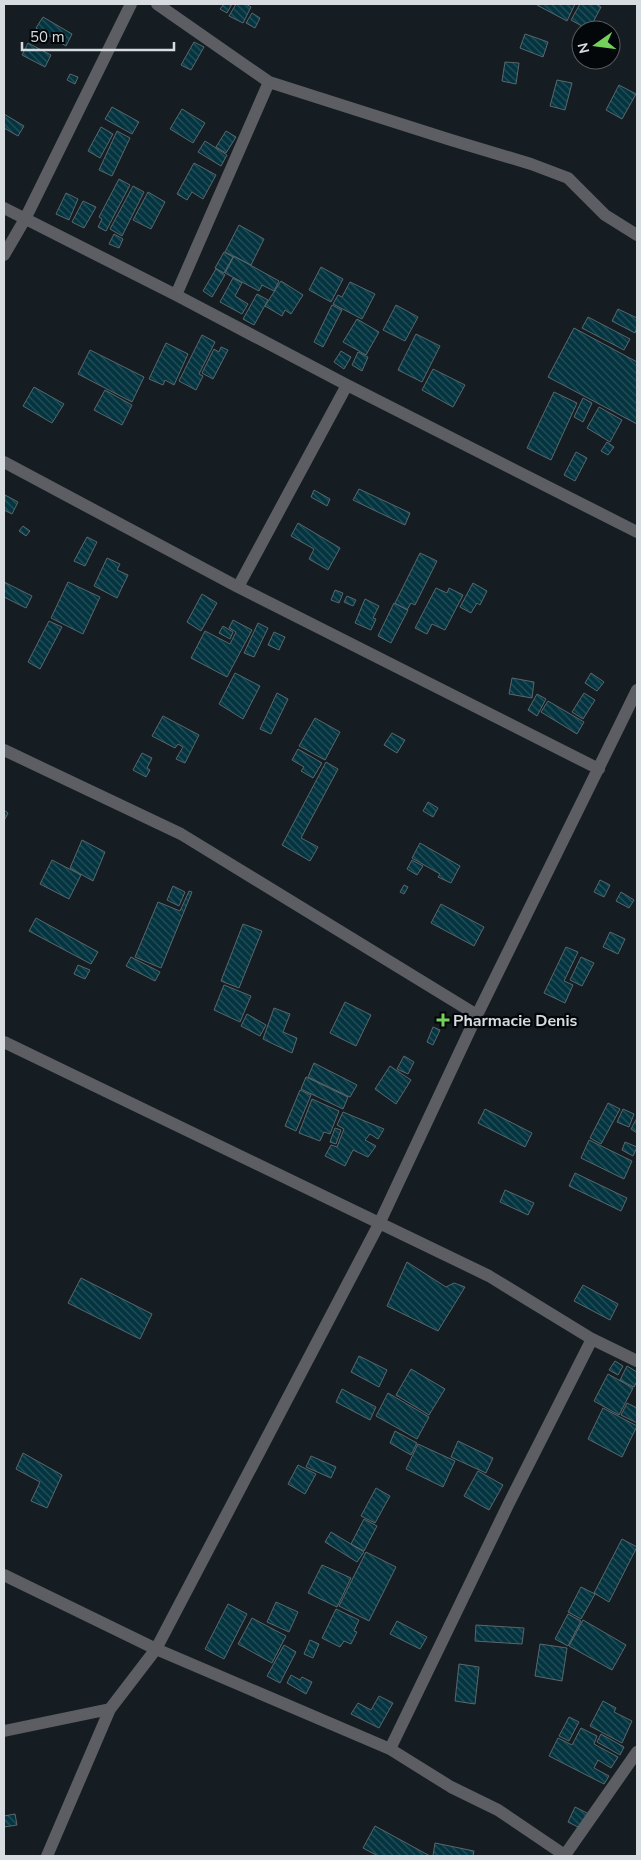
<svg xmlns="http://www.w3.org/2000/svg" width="641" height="1860" viewBox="0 0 641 1860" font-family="'Nunito Sans',sans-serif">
<defs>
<pattern id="building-back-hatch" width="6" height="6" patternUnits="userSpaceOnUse" patternTransform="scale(1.25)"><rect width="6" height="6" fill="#033440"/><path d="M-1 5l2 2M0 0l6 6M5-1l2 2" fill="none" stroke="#27515b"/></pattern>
</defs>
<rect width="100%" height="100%" fill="#151d23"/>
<path fill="url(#building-back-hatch)" stroke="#5a676b" d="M224,4H232L227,13L220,9Z
M236,4H246L251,7L243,23L229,16Z
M538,4H575L567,21L537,5Z
M580,4H596L601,7L589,30L571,20Z
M252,13L260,18L255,28L246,23Z
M43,17L72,34L66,46L36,28Z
M525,34L548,42L543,57L520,48Z
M194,42L204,47L191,70L181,65Z
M28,43L51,55L45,67L22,55Z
M505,62L519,63L516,84L502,81Z
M70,74L78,77L75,84L67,80Z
M557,80L572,83L565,110L550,106Z
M619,85L636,94L622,119L606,110Z
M112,107L139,122L132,134L105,119Z
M182,109L205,123L193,143L170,129Z
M4,114L24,126L18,136L4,128Z
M101,127L113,134L100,158L88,151Z
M117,131L130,138L112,176L99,170Z
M226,131L236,137L226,153L216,147Z
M205,141L227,155L221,166L198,152Z
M194,163L216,175L203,199L192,192L187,200L177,194Z
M119,179L130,185L106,231L98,227L102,219L99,217Z
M133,186L144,192L122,236L110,229Z
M148,192L165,202L151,229L133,220Z
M66,193L78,199L69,220L56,214Z
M83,201L96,207L84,228L72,222Z
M239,225L264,239L251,265L225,252Z
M114,234L123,239L119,248L109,244Z
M224,252L233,257L224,273L215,268Z
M234,256L279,281L274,291L262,285L259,291L225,273Z
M321,267L343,279L331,302L309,290Z
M216,269L225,275L212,297L203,291Z
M233,278L242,283L235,296L248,304L242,314L220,302Z
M281,281L303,295L291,314L285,310L282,316L265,306Z
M350,282L375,294L362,319L333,304L338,295L342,297Z
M257,294L268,300L254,325L243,319Z
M332,305L342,310L323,347L314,342Z
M396,305L418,317L405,341L383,330Z
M618,309L637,318V327L635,333L612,321Z
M588,317L630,339L624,350L582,328Z
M357,319L379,332L366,355L343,342Z
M574,328L637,362V424L548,377Z
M416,334L440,346L422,382L398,370Z
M202,335L215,342L199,374L203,376L196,390L179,381Z
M166,343L188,354L174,385L165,380L163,385L149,379Z
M221,347L228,350L213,379L202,373L214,349L219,352Z
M90,350L144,377L132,402L78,374Z
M341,351L351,357L344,369L334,362Z
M358,352L368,357L362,371L352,365Z
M433,369L465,385L453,407L422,390Z
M34,387L64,404L52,423L23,406Z
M105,390L132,405L122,425L94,410Z
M554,392L577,403L551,460L527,448Z
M583,398L592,403L583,422L574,417Z
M599,407L622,420L610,442L587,428Z
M607,442L614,447L608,455L601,451Z
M576,452L587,458L575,481L564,475Z
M359,489L410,513L405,525L353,500Z
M314,490L330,499L327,506L311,497Z
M5,495L18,502L12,514L4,510Z
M298,523L340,548L328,570L309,559L314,549L291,536Z
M23,526L30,531L26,536L19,531Z
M87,537L97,542L85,566L74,561Z
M420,553L437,561L415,605L411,603L407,610L395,603Z
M107,558L120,564L117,570L128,575L117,598L94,586Z
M4,582L32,596L26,608L4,597Z
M68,582L100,597L83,634L51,618Z
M473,583L487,591L480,605L477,603L471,613L460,607Z
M436,588L447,593L449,588L463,595L445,630L432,624L427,634L415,628Z
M335,590L343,593L339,603L331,600Z
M202,594L217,603L201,631L187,622Z
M347,596L356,600L353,606L344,602Z
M365,599L379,606L373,618L376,619L371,630L355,623Z
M394,603L408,610L391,643L378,636Z
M233,620L252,630L227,677L191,658L205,631L230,644L236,632L229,628Z
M49,621L62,627L40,669L28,662Z
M258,623L268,628L254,657L244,653Z
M223,626L233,632L230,639L219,633Z
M274,632L285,637L279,650L268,645Z
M235,673L260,686L243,719L219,704Z
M591,673L604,682L597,691L585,683Z
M512,678L534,682L532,698L509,694Z
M277,693L288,699L271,734L260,729Z
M584,693L595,700L583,719L572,712Z
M537,694L546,699L537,716L528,710Z
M548,701L584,722L577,734L541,712Z
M163,716L199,735L185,763L176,759L183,747L178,744L175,748L152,736Z
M315,718L340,732L325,760L299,746Z
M392,733L405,740L397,753L384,745Z
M298,749L322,763L313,778L301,771L304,767L292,760Z
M142,753L152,758L147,768L150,770L146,777L133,770Z
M326,762L338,769L301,838L318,847L310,861L282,845Z
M428,802L438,808L433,817L423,811Z
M4,810L8,813L4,821Z
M82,840L105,852L93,881L70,868Z
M420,843L460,866L451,883L438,877L440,874L412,858Z
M52,860L81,875L69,899L40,884Z
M412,860L423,866L417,875L407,869Z
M600,880L610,885L604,897L594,892Z
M404,885L408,887L404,894L400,892Z
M173,886L185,892L179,906L167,900Z
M189,891L192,892L161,968L135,957L158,902L180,911Z
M621,892L634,900L629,908L616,901Z
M441,904L484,927L474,946L431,923Z
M36,918L98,952L91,964L29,931Z
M243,924L262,931L239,988L221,981Z
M610,932L625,939L618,954L603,947Z
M566,947L578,952L564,981L573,985L565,1003L544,993Z
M131,957L160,972L155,981L126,966Z
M581,957L594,963L582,986L570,980Z
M78,965L90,970L85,979L74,974Z
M224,985L251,996L240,1022L214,1010Z
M345,1002L371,1015L356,1046L330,1033Z
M274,1008L290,1014L283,1032L297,1038L292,1053L263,1039Z
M247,1014L266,1025L260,1036L241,1026Z
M433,1027L440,1030L433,1045L427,1042Z
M404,1056L414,1062L408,1074L397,1069Z
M314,1063L357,1085L350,1097L308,1077Z
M390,1066L411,1080L396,1104L375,1089Z
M306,1077L348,1097L343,1109L301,1089Z
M300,1090L311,1095L296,1131L285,1126Z
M312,1099L339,1111L330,1134L324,1132L320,1141L299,1133Z
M608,1103L620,1109L601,1144L590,1138Z
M485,1109L532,1133L525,1147L478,1123Z
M623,1109L634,1114L629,1127L617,1122Z
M343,1112L384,1129L378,1139L370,1134L365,1140L376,1146L368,1157L353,1150L345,1166L325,1156L331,1145L337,1147L344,1129L337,1125Z
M637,1118V1133L631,1129Z
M335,1128L341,1130L336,1144L330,1142Z
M589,1140L632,1161L624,1179L581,1158Z
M625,1142L637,1147L633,1156L622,1150Z
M575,1173L627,1198L621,1211L569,1186Z
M505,1190L534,1203L528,1215L500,1202Z
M407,1262L446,1287L454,1283L465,1287L438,1331L387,1306Z
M81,1278L152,1314L140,1339L68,1303Z
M583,1285L618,1304L610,1320L574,1301Z
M359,1356L387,1370L379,1387L351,1372Z
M615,1361L623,1366L618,1375L609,1370Z
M627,1366L637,1372V1381L634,1387L620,1380Z
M411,1369L445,1389L429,1415L396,1395Z
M608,1374L633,1388L619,1415L594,1401Z
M342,1389L376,1407L370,1420L336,1402Z
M388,1393L429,1417L417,1439L376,1416Z
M627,1403L637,1408V1423L621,1415Z
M603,1408L637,1426L622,1457L588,1439Z
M395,1431L417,1443L411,1455L390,1443Z
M458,1441L493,1458L486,1473L451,1457Z
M418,1444L455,1461L443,1487L406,1469Z
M23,1453L62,1475L47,1508L31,1501L40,1482L16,1469Z
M311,1456L336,1467L331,1478L306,1467Z
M298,1465L316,1474L305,1494L288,1484Z
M478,1471L503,1485L489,1510L464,1496Z
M376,1488L390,1496L375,1523L361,1516Z
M364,1519L377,1526L364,1551L351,1544Z
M331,1532L364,1552L357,1562L325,1542Z
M622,1539L637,1547L609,1602L594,1593Z
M366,1552L396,1567L369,1621L339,1606Z
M322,1565L351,1578L337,1607L308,1593Z
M581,1587L595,1594L581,1619L568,1612Z
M276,1602L298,1612L289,1632L267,1622Z
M228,1604L247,1614L224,1659L205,1649Z
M336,1609L359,1620L354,1631L357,1632L351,1644L344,1641L340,1647L322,1638Z
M568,1614L581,1621L568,1646L555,1639Z
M252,1618L286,1636L272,1663L238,1644Z
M583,1620L626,1645L612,1670L569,1646Z
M397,1621L427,1637L420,1649L390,1634Z
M476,1625L524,1628L522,1644L475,1641Z
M310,1640L319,1644L313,1658L304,1654Z
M540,1644L567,1648L562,1681L535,1676Z
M284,1645L296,1652L280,1683L267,1676Z
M459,1664L479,1667L475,1704L455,1701Z
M291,1675L300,1680L302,1677L312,1682L306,1694L287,1683Z
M379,1696L393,1703L379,1728L351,1714L358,1703L371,1710Z
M603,1701L616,1708L614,1712L632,1721L622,1743L590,1726Z
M569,1717L579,1722L569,1741L559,1736Z
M581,1728L597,1736L594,1744L618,1757L611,1768L598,1760L594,1768L609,1776L604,1784L549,1756L558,1738L572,1745Z
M601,1734L624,1747L620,1755L597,1742Z
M575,1807L589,1814L582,1829L568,1822Z
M15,1814L17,1825L4,1827V1816Z
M375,1826L430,1856H378L363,1848Z
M435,1843L474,1851L473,1856H433Z"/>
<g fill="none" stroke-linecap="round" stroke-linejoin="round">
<path stroke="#5c5e63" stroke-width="12" d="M157,4L269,82L451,140L531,164L568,178L605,215L637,235
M4,208L176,295L347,385L637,532
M4,255L25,219L131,4
M176,295L269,82
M4,462L238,587L599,769
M238,587L347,385
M4,750L181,834L477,1015
M4,1042L489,1276L592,1339L637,1361
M4,1575L156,1649L390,1749L451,1787L498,1810L566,1856
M4,1731L110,1709
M390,1749L508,1505L592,1339
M565,1855L637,1752
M47,1856L110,1709L156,1649L379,1224L477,1015L637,690"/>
</g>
<path fill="#74d25b" stroke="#040709" stroke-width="2" d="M440.5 1012.5h5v5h5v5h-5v5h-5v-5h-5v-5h5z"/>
<g text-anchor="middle" stroke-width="4.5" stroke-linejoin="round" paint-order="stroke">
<g font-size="16" font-weight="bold" fill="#d6dce0" stroke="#040709" text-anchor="start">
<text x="453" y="1026">Pharmacie Denis</text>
</g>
</g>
<rect width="641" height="1860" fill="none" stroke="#d6dce0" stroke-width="10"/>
<g transform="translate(596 45) rotate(256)"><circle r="24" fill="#040709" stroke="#585c5f"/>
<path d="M0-4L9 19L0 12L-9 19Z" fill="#74d25b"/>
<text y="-8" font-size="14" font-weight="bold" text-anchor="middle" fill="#d6dce0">N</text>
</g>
<path d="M22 42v8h152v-8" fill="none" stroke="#d6dce0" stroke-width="2.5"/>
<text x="30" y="42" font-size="15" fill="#d6dce0" stroke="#040709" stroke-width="4" paint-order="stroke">50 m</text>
</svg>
